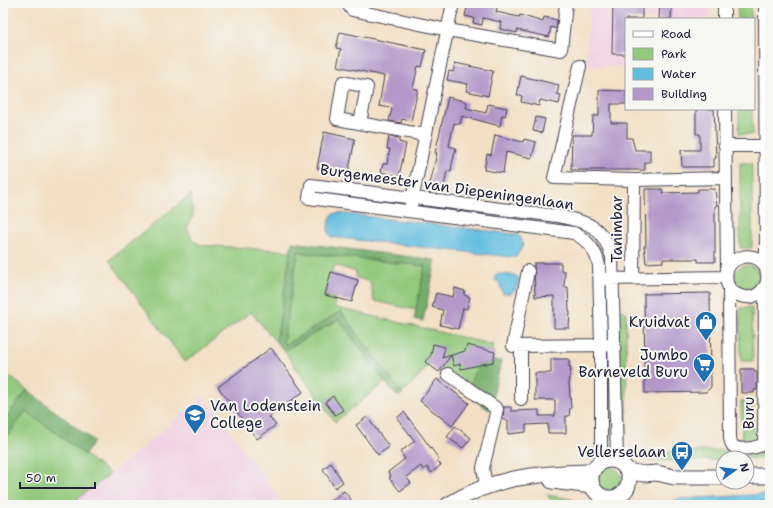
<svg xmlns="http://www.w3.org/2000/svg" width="773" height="508" viewBox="0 0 773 508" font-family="'Shantell Sans',sans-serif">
<rect width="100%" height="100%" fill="#f6f6f2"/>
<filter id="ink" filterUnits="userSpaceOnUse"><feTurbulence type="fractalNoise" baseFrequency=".025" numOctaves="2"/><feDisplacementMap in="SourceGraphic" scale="8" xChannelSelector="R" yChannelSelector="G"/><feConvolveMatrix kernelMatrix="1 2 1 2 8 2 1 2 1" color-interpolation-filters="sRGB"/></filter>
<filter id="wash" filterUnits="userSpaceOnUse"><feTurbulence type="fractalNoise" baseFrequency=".012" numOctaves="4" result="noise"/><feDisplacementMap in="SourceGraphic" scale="16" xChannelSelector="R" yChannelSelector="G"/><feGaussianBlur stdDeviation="0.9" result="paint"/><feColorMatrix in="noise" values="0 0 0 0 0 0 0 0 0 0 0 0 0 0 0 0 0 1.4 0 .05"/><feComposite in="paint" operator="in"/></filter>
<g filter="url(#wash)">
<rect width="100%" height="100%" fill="#f3dfc4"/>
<path fill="#f1d0e2" d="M590,3H710V19H626V67L585,66Z
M204,396L285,505H69L110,474Z"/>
<path fill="#92c97b" stroke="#5a765b" d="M737,3H751V19H738Z
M739,109H752L753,134H739Z
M740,163H752V248H740Z
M191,194L193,217L187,227L192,239L200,245L291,251L276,342L251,312L185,362L109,260Z
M298,252L425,266L416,310L374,301L370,282L355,277L356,272L334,265L325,296L336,299L334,307L494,345L490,360L469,395L430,364L402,394L341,312L285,345L283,342Z
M735 277a12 12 0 1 1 24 0a12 12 0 1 1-24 0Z
M752,307L753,361H741L740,308Z
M622,310L626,312L627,433L619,394L618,313Z
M339,319L385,382L335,422L284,351Z
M611,355L612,435H605L604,356Z
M3,371L27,390L3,422Z
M752,400L754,442H742L741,401Z
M26,410L110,474L69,505H3V442Z
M770,447V459L723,458V460L648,461L640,453L727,450L736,455L766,452Z
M596 480a13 13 0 1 1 26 0a13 13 0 1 1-26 0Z
M547,495L571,499L579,505H555Z"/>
<path fill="#75ad6b" stroke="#4c6853" d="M292,242L436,260L423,321L414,319L425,266L298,252L283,342L286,345L341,311L402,394L397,396L385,382L339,319L284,351L276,342Z
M490,360L501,361L490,410H488L469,395C473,376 471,368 490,360Z
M27,390L94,441L85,455L26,411L3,442V422Z"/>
<path fill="#62bee0" stroke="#42708e" d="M339,213L514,234L520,236L523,246L516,257H511L331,237C326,230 328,222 333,214Z
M496,274L514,275L519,278L517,287L512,293L503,294L499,282L495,280Z
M770,494V502L718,505H663L678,499Z"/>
<g id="blocks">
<path fill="#b498ca" d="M468,3H493L498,4L496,12L519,17L520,15L543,22L544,17L557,20L556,29L551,27L549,37L517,30V33L500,29L501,22L483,18L482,25L473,23L474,18L465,16Z
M613,3H642V19H626V54H612Z
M660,4L672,5L671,19H659Z
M340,32L426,50L422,67L418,66L413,88L418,89L411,121L402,119L401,123L389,121L392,108L379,106L384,76L337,66L341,49L336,48Z
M455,63L493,71L488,96L466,91L468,84L447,80L449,71L453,72Z
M521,76L559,85L557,94L561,95L559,104L540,100L539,106L521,102L522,96L517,95Z
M599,90L626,91V104H611V123H627V138H632L635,150H650V162H645V170H571L572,135H592L593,116H599Z
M448,97L467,102L466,108L486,113L488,104L507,108L505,116L502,115L500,126L462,116L460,124L454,123L449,146L456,148L452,164L451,172L447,171L444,186H440L430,184L437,153H435Z
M696,109H714L716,158L714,159V167H682L681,150H700V134H696Z
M536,117L545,119L542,133L533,131Z
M324,132L355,139L348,174L317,168Z
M495,135L523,142L524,139L536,142L532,158L506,152L503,173L484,170L487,154L491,155Z
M389,136L399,138V142L406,144L399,176L381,172L383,164H387L388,157L390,149H387Z
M645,189H662L663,193L698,192V189H715L717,206H715V262H698V259H663V262L646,263L644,246H646Z
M534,263H561V271H565L564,287H568L569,312H570L569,328H554V296L535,297Z
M331,272L358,280L352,302L325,295Z
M455,288L465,291L464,295L470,297L467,309L463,308L458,329L440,325L443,310L432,307L436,293L453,297Z
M710,293L711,387L706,392L645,393L644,294Z
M433,344L445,347L442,358L465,351L467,345L495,352L493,362L461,369L460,364L454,366L451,355L439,372L425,362L431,355Z
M271,348L303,392L269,417L276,425L257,439L218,387Z
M551,359H569V367H571L569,384L571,408H570L569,416H566V433H548V424L526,425V432L508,434V420H503L504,407H511V411L539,410V416H555V400H535V373H551Z
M741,369H754V372H757V390H754V393H741Z
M437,379L469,403L452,426L420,401Z
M333,396L343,410L335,415L325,402Z
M404,412L439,459L437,461L441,465L431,473L427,467L423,470L421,466L406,477L411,483L400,491L389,478L391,477L388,472L405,459L400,452L415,441L397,418Z
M367,417L389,447L378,455L356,425Z
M455,426L471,438L463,448L447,437Z
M331,463L343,482L335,488L323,469Z
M344,491L352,501L347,505H326Z"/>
</g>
</g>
<g filter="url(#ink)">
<use href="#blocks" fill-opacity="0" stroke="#413e50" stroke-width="1"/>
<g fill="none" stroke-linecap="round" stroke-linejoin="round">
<g stroke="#413e50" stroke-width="14">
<path id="minor" d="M347,3L352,10L448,30L561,50L566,3
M724,3V19
M765,3L766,269
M580,66L554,178L634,180L726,178
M725,109L727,269
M360,123L367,87L343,82L337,119L425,135
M725,146H770
M411,205L453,3
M528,271L513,346L610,345
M606,279L726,277
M633,279L634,180
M729,288C739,299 754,301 763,289C767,285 768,280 767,274C764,244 714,255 729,288L730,437C730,440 731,443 733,446C739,451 759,448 764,443L765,287
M448,374L497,409L483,468L486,485
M521,399V346
M601,462V345L599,265C595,249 588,241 574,233L309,198L311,185L557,216C587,222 603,225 612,257L617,461
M618,497L620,505
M606,499L607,505"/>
</g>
<g stroke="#413e50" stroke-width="17">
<path id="major" d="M591 479a19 19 0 1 1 38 0a19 19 0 1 1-38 0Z
M627,471L644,474L657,473L674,477H723
M747,476H770
M552,481L592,486
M448,505C493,477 534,474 586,472L593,470"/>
</g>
<use href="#minor" stroke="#fff" stroke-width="12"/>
<use href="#major" stroke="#fff" stroke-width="15"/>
</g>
</g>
<defs>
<g id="shop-pin" transform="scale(1.15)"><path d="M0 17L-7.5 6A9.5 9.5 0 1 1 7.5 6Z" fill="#1f6fb2" stroke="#f6f6f2"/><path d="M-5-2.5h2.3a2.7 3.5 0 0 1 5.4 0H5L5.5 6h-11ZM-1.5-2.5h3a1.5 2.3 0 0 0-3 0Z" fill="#fff"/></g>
<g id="supermarket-pin" transform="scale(1.15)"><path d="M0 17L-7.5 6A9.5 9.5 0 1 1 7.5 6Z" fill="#1f6fb2" stroke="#f6f6f2"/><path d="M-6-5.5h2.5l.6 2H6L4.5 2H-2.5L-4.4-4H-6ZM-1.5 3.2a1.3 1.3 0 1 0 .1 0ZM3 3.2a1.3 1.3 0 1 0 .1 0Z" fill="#fff"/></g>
<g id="school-pin" transform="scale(1.15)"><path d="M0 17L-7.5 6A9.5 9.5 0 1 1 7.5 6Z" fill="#1f6fb2" stroke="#f6f6f2"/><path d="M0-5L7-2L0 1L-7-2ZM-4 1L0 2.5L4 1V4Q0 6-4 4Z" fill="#fff"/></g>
<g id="bus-pin" transform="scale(1.15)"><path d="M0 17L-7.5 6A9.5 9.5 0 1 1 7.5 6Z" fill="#1f6fb2" stroke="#f6f6f2"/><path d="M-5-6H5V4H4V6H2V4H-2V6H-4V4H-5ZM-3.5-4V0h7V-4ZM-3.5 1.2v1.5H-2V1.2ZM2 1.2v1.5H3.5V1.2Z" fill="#fff"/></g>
</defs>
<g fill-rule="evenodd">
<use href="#shop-pin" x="706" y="322"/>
<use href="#supermarket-pin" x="704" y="364"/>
<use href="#school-pin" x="195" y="415"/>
<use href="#bus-pin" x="682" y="452"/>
</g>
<g text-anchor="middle" stroke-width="4" stroke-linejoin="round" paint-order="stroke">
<g font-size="15" fill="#22223b" stroke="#f6f6f2">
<text transform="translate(447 187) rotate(8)" y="5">Burgemeester van Diepeningenlaan</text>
<text transform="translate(617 229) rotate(-90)" y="5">Tanimbar</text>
<text transform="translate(749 413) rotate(-90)" y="5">Buru</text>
</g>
<g font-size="15" fill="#22223b" stroke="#f6f6f2" text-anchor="end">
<text x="690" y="327">Kruidvat</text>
<text x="688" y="360">Jumbo<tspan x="688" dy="17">Barneveld Buru</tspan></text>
<text x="210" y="411" text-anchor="start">Van Lodenstein<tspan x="210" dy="17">College</tspan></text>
<text x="666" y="457">Vellerselaan</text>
</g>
</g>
<rect width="773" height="508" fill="none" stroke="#f6f6f2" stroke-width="16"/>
<rect x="625" y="18" width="130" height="92" fill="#f6f6f2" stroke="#a1a1a9"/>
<rect x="633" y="31" width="20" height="6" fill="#ffffff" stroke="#a1a1a9"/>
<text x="661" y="38" font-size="12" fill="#22223b">Road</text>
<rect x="633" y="48" width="20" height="12" fill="#92c97b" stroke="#a1a1a9"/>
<text x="661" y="58" font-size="12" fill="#22223b">Park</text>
<rect x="633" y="68" width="20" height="12" fill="#62bee0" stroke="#a1a1a9"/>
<text x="661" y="78" font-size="12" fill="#22223b">Water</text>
<rect x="633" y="88" width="20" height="12" fill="#b498ca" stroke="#a1a1a9"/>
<text x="661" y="98" font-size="12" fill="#22223b">Building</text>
<g transform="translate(735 470) rotate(76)"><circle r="19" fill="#f6f6f2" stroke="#a1a1a9"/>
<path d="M0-3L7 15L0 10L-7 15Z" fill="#1f6fb2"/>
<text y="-6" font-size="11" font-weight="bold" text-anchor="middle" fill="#22223b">N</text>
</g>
<path d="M20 482v6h75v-6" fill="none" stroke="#22223b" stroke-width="2"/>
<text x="26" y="482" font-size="12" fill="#22223b" stroke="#f6f6f2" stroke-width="3" paint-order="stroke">50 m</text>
</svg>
